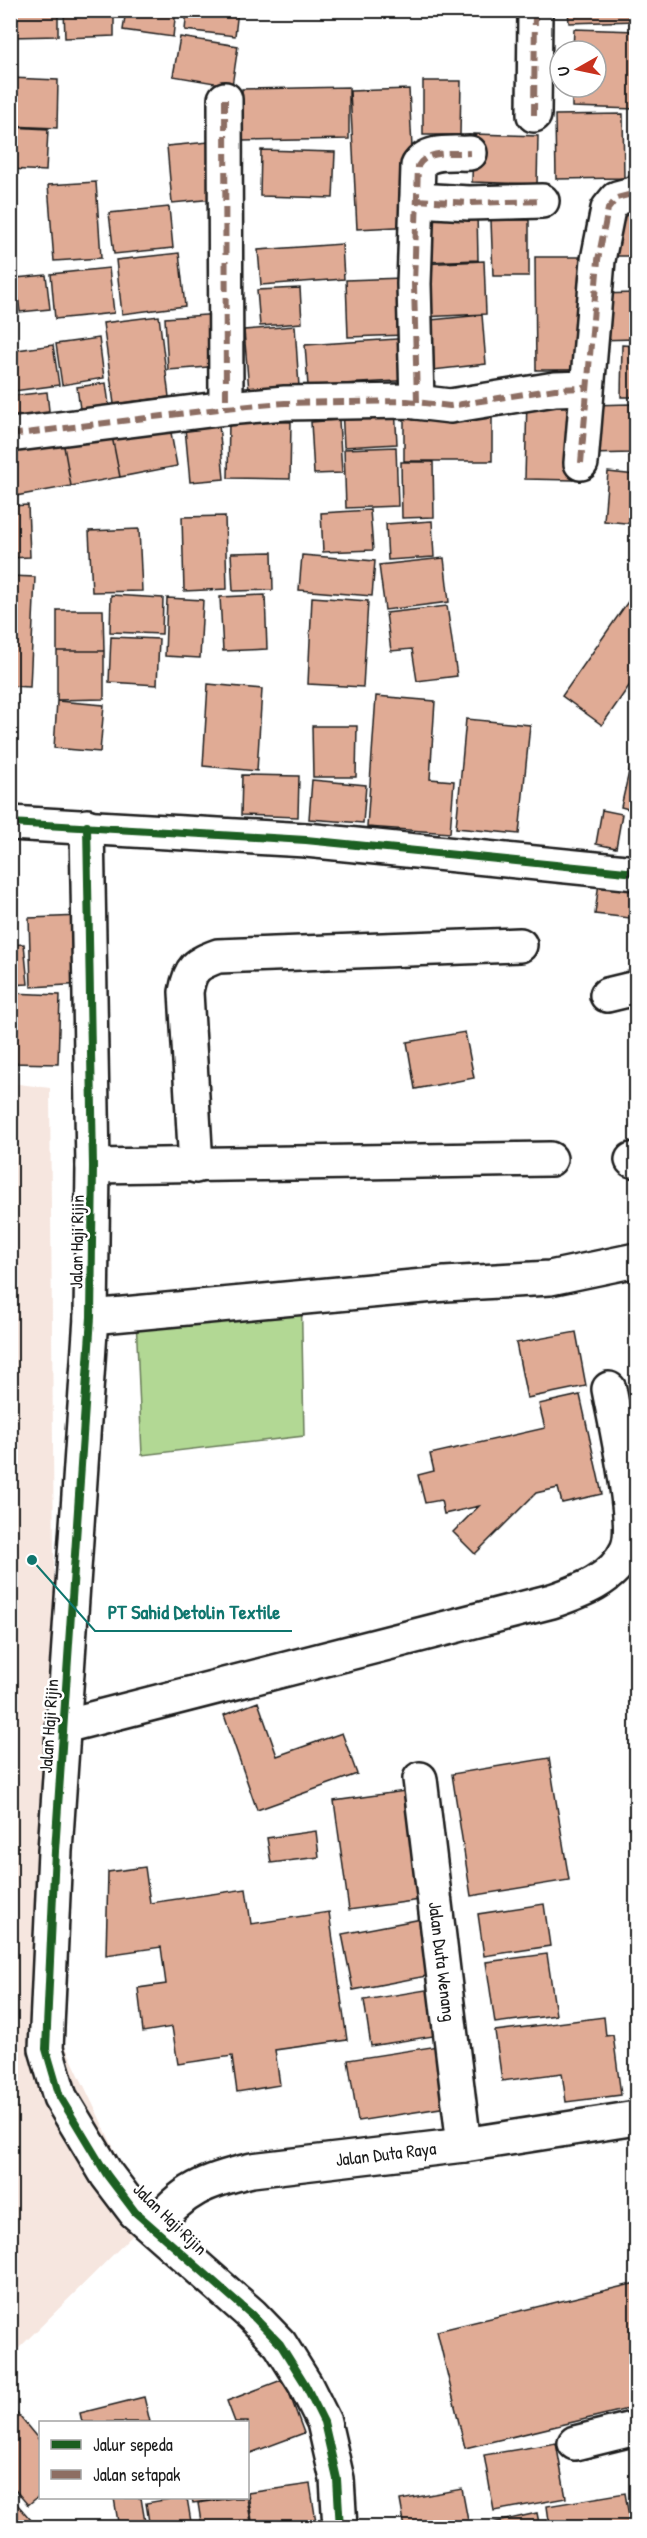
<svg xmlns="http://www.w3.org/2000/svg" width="647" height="2538" viewBox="0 0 647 2538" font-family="'Patrick Hand',sans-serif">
<rect width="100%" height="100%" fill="#fff"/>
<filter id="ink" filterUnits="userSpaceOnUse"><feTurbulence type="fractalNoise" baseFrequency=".0167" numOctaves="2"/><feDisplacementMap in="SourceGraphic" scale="12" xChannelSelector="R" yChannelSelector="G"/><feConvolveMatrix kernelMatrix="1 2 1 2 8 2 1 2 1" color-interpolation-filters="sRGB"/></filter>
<g filter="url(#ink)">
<path fill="#f6e6df" d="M11,1083L50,1088L58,2031L148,2220L11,2356Z"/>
<path fill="#b2d894" stroke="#677a58" stroke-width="1.5" d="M301,1282L304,1436L142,1455L135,1295Z"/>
<path fill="#e0ab95" stroke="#1c1c1c" stroke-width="1.5" d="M10,10H58V36L10,37Z
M64,10H114V36L65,38Z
M126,10H176L173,37L123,30Z
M187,10H238L235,36L185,30Z
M568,10H636V21L569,23Z
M574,29L636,31V109L572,107V87H596V51H573Z
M180,37L238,46L232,86L173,76Z
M10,78L58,80L57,128L10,126Z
M423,81H461L460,135H423Z
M349,87V139L243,141L242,89Z
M409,89L416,226L357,229L350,91Z
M623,114L624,178L556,179L555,115Z
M10,127L48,129L46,171L10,169Z
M473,134L538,136L537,184L472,182Z
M209,142L214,199L172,203L167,146Z
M261,150L335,152L333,198L260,196Z
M96,182L101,258L54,261L48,185Z
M169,207L173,248L114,254L109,213Z
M612,211H636V256H612Z
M477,212L478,260L425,262V214Z
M491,220H529V276H493Z
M342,244L344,279L261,285L258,250Z
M179,253L185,306L122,314L116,260Z
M535,257H582L583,370H536Z
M484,261L486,314L422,317L419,264Z
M109,268L114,313L55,319L51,274Z
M46,275L50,309L20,312L16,278Z
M402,278L405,335L348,337L346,280Z
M300,288L302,323L260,326L257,290Z
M636,293V339L597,340L596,294Z
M219,314L222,366L168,370L165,318Z
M10,315L15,340L10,341Z
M482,315L486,364L424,371L420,321Z
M159,316L169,397L114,404L103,323Z
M295,326L299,387L249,391L244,330Z
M99,338L104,378L62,385L56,344Z
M412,338L414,380L308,386L305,345Z
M53,345L59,385L14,391L10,351Z
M622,345L636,346V397H621Z
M106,383L110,412L81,416L77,387Z
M47,392L50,420L10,425V396Z
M527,400L575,401L574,480L525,479Z
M631,404V453L590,454L589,405Z
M395,406L397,444L344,447L342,408Z
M404,411H492V461H404Z
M168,416L177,466L120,477L110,426Z
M339,420L342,473L314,474L311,422Z
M229,421L291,422L290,479L228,478Z
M219,425L224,479L190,482L185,428Z
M110,426L120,477L71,486L62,435Z
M62,435L71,486L10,497V445Z
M396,447L398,506L346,508L344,449Z
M401,462H433L434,517L402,518Z
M608,472L636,475V524L604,521Z
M28,505L30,557L10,558V506Z
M370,510L373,550L323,552L321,513Z
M225,516L227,589L184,591L182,517Z
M432,521L434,557L388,560L386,524Z
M139,529L142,591L92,592L89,531Z
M272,552L273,590L233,591L231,553Z
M302,555L375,561L372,596L299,590Z
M444,558L449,602L385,610L379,565Z
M10,576L35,577L30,687L10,686Z
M634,593L636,594V676L602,725L562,696Z
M111,595L163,598L162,634L110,632Z
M265,595L267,649L223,651L220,597Z
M312,597L368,601L363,687L308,684Z
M167,598L203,600L200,658L165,656Z
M447,606L457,676L417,681L412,649L391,651L386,613Z
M57,610H103L104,651H57Z
M111,637L159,639L157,685L109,682Z
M57,651H104V699L57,700Z
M208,684L262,689L257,771L203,766Z
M376,696L435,701L430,779L454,781L450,833L367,827Z
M57,701L104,705L100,752L54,748Z
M466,719L530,725L519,834L456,828Z
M312,726H357L356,777H313Z
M636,741V811L621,807Z
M242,775L299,776L298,817L241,815Z
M312,780L366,785L363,823L309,819Z
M602,810L622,814L616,848L596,844Z
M599,882L633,885L630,918L595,914Z
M82,916L85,984L31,987L29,918Z
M24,944L28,984L10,985V945Z
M10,993L60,995L58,1064L10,1063Z
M465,1032L474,1078L415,1089L407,1042Z
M636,1271V1310L628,1273Z
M576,1332L586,1386L527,1398L516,1343Z
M580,1395L602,1494L562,1503L558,1488L536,1493L475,1554L453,1532L479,1506L444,1514L441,1500L425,1503L418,1475L434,1471L430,1454L545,1428L539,1404Z
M258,1702L277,1756L342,1733L357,1774L257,1810L224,1715Z
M549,1758L569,1880L471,1896L452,1774Z
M412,1790L427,1899L349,1910L334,1801Z
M316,1831L319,1857L271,1863L267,1838Z
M145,1867L150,1903L246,1889L251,1924L329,1912L347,2040L275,2050L280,2085L237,2092L232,2056L178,2064L172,2027L143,2032L138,1988L166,1984L161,1947L106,1955L108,1872Z
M544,1904L550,1946L484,1956L478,1914Z
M427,1918L437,1974L353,1990L342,1934Z
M547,1954L556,2015L495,2023L486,1962Z
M438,1988L446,2034L371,2046L364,2000Z
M604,2017L606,2036L613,2035L621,2095L566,2102L562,2073L502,2081L495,2031Z
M444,2045L453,2106L358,2121L348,2060Z
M636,2283V2407L465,2448L437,2331Z
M284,2379L304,2433L248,2454V2422H235L227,2401Z
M144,2397L150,2422H82L80,2413Z
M10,2405L40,2441V2495L28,2505L10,2484Z
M636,2436V2480L629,2437Z
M556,2443L566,2498L494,2511L484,2455Z
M310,2484L317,2528H253L248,2493Z
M462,2489L469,2526L405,2528L400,2500Z
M625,2493L631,2528H550L547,2506Z
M114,2498H141L146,2528H119Z
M176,2498H187L191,2522L150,2528L146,2503Z
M192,2498H226L193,2503Z
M233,2498H247L252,2528H202L198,2503Z
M17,2504L38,2528H10V2509Z
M537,2513L540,2528H474V2527Z
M197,2523L198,2528H170Z"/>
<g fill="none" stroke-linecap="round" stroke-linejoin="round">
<g stroke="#1c1c1c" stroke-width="38">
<g id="minor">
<path d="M225,99L226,408"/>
<path d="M534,115L535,10"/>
<path d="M417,200L469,203L542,201"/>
<path d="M417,402L414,284L418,166C428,149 453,154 470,153"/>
<path d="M10,435L226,408L285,403L407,401L450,406L555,389L586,388"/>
<path d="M581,463L598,260L608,209L617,198L636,193"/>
<path d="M10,823L306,840L636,873"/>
<path d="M87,826L93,1166L91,1317L55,1851L46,2049L60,2097L107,2175L135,2212L252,2315L280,2344L305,2384L324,2422L337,2479L340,2528"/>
<path d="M607,995L636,988"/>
<path d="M632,1160L636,1159"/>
<path d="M93,1166L550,1159"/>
<path d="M196,1166L186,992C190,968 196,964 218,956L520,945"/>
<path d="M91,1317L445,1284L550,1278L636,1260"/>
<path d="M64,1726L552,1601C581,1591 613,1580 627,1550C639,1524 615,1422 609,1389"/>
<path id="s1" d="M420,1779L464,2145"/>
<path id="s2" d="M154,2228C180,2190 209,2180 252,2170L464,2145L636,2118"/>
<path d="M575,2443L636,2428"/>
</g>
</g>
<use href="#minor" stroke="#fff" stroke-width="33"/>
<path stroke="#8d6e63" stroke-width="6" stroke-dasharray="12 6" stroke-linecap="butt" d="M225,99L226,408
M534,115L535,10
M417,200L469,203L542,201
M417,402L414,284L418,166C428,149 453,154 470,153
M10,435L226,408L285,403L407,401L450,406L555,389L586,388
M581,463L598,260L608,209L617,198L636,193"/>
<g stroke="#fff" stroke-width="11">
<path id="cycleway" d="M10,823L306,840L636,873
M87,826L93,1166L91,1317L55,1851L46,2049L60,2097L107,2175L135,2212L252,2315L280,2344L305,2384L324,2422L337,2479L340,2528"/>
</g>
<use href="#cycleway" stroke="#1b5e20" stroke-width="8"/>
</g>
</g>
<g text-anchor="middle" stroke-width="5" stroke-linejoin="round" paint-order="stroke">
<g font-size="18" fill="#1c1c1c" stroke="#fff">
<text transform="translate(77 1242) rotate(-89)" y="6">Jalan Haji Rijin</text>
<text transform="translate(49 1726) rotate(-86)" y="6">Jalan Haji Rijin</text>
<text dy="6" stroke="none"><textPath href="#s1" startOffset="184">Jalan Duta Wenang</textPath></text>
<text dy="6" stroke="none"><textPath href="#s2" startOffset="252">Jalan Duta Raya</textPath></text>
<text transform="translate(170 2219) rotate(44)" y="6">Jalan Haji Rijin</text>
</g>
</g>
<path fill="none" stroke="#0f766e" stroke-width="2" d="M32 1560L95 1631H292"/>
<circle fill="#0f766e" stroke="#fff" stroke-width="2" cx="32" cy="1560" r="6"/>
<g font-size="20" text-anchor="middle" font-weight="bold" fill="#0f766e" stroke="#fff" stroke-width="5" stroke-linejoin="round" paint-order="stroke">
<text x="194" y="1619">PT Sahid Detolin Textile</text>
</g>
<rect width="647" height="2538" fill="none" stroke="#fff" stroke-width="36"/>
<rect x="18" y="18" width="611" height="2502" fill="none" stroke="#1c1c1c" stroke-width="2" filter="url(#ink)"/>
<rect x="39" y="2421" width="210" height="78" fill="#ffffff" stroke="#a4a4a4" stroke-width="1.5"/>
<rect x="51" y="2440" width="30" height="9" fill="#1b5e20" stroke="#a4a4a4" stroke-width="1.5"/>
<text x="93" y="2451" font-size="18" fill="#1c1c1c">Jalur sepeda</text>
<rect x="51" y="2470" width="30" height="9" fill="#8d6e63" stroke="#a4a4a4" stroke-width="1.5"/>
<text x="93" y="2481" font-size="18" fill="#1c1c1c">Jalan setapak</text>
<g transform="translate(578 69) rotate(261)"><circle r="28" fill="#ffffff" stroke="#a4a4a4" stroke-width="1.5"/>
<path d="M0-4.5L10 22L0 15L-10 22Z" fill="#c8321e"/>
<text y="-9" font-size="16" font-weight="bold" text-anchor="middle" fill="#1c1c1c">U</text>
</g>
</svg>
